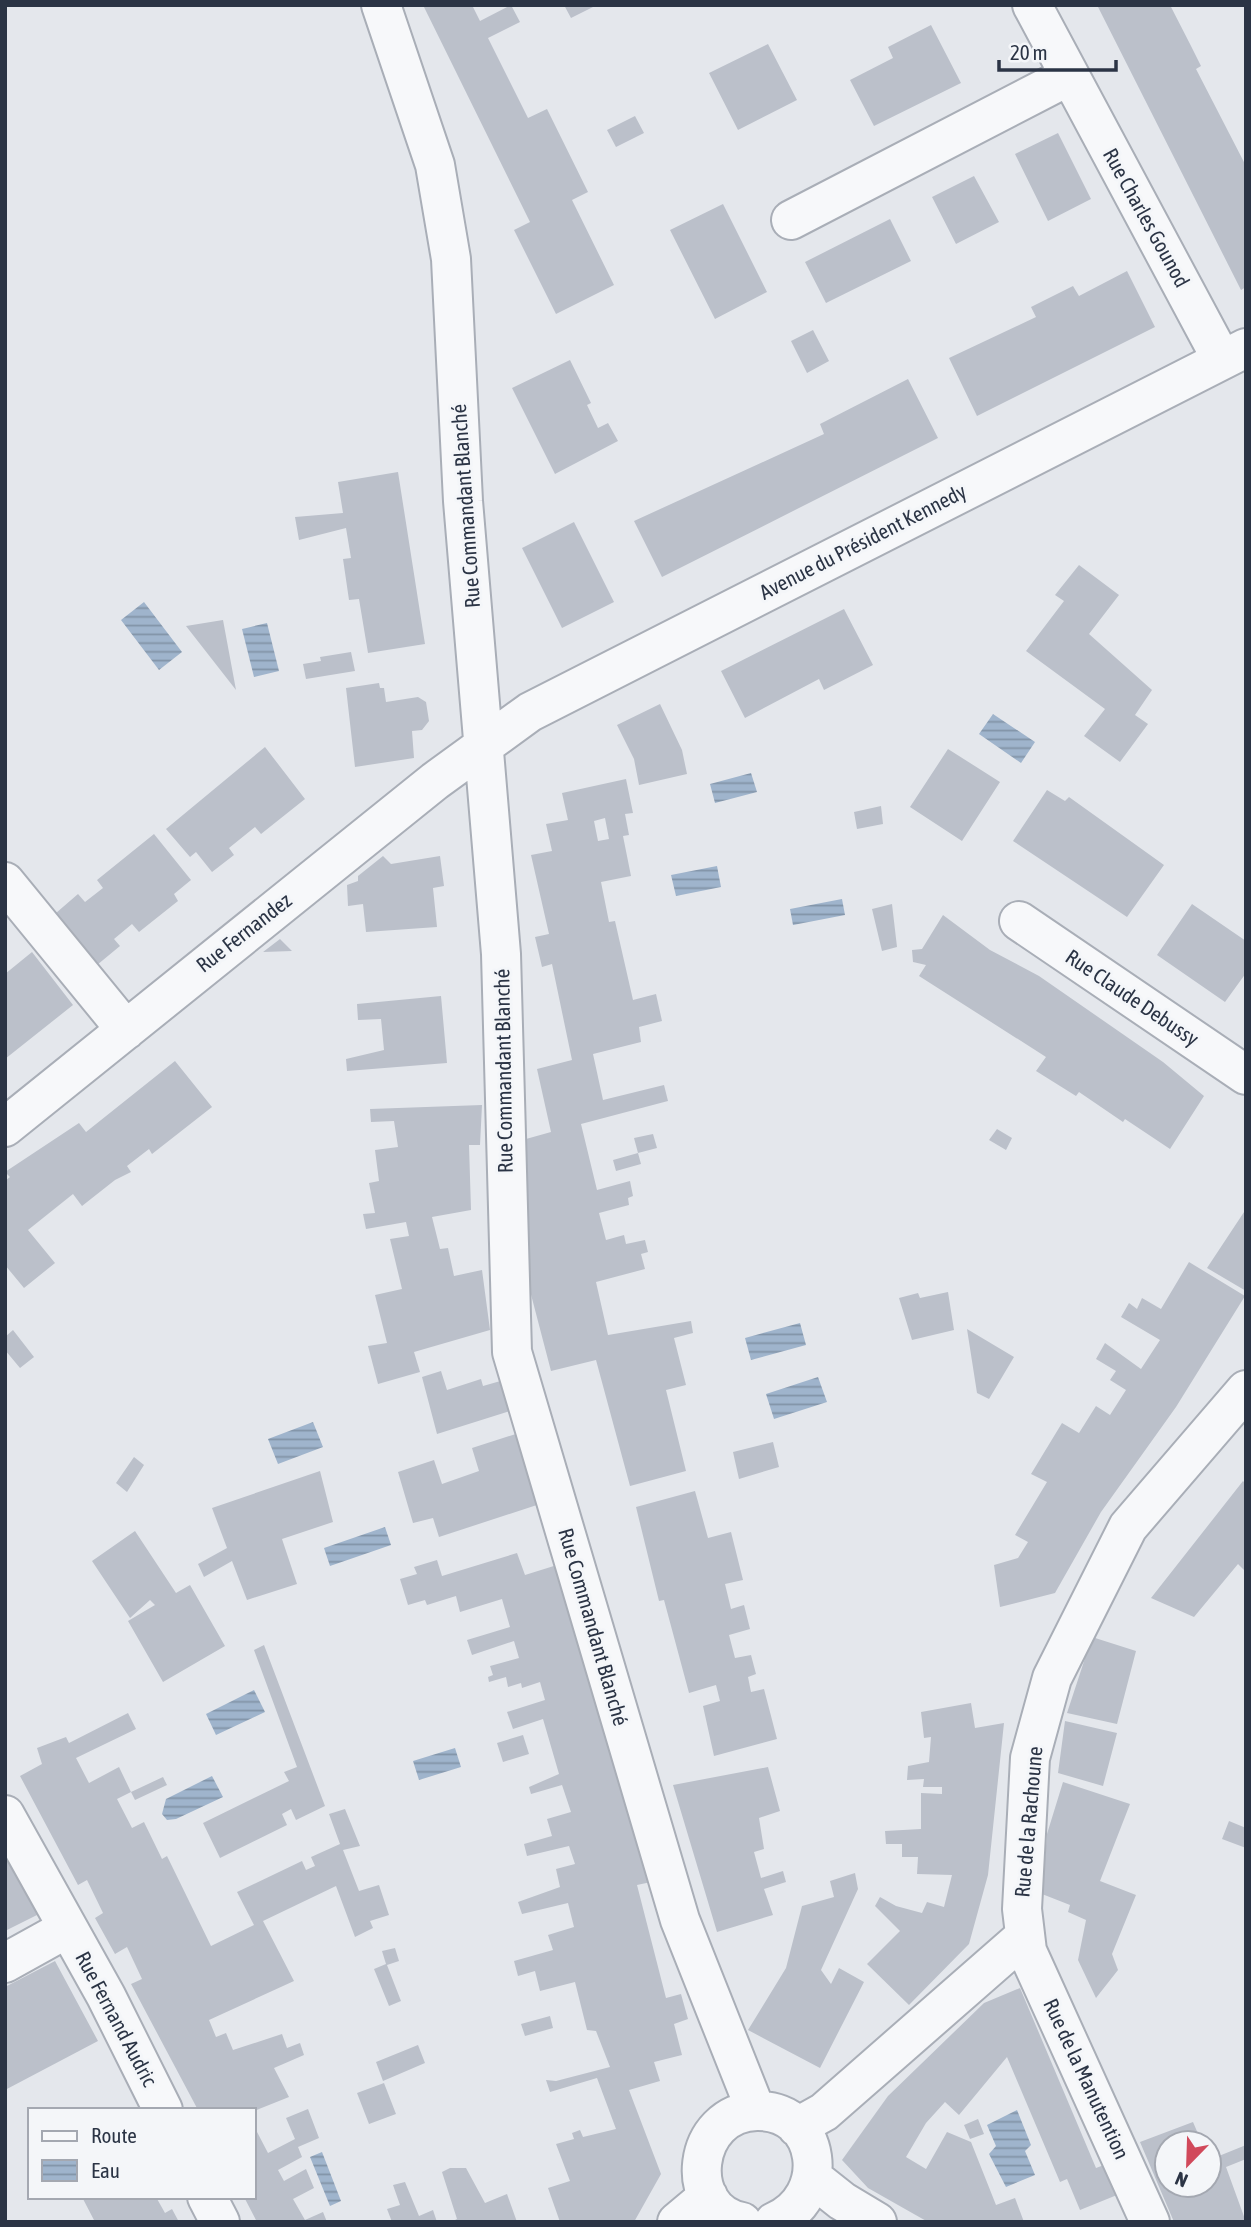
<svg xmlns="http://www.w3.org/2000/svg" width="1251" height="2227" viewBox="0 0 1251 2227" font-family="'Asap Condensed',sans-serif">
<defs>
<pattern id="water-rules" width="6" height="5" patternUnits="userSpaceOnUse" patternTransform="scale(1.75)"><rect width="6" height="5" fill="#9fb4cc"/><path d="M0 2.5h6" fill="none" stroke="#8293a7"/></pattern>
</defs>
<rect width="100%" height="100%" fill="#e4e7ec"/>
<path fill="url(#water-rules)" d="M144,602L182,652L159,670L121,620Z
M267,623L279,671L254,677L242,629Z
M993,714L1035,742L1021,763L979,734Z
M751,773L757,792L715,803L710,784Z
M717,866L721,887L676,896L671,875Z
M842,899L845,915L793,925L790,909Z
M800,1323L806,1345L751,1360L745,1338Z
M818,1377L827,1402L774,1419L766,1394Z
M313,1422L323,1447L278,1464L268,1439Z
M385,1527L391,1545L330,1566L324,1548Z
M254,1690L265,1712L216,1735L206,1714Z
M455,1748L461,1767L419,1780L413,1761Z
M212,1776L223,1797L176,1819L167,1820L162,1814L166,1799Z
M1017,2110L1031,2145L1025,2151L1035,2175L1006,2187L989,2154L996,2146L987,2125Z
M322,2152L341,2201L330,2206L310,2157Z"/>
<path fill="#bbc0ca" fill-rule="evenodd" d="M423,5H472L480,21L511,5L520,22L488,38L528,118L547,109L588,192L572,200L614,285L556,314L514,230L530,222Z
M564,5H592L593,7L571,18Z
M1097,5H1170L1190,44L1201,66L1196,69L1246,166V287L1241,290Z
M931,25L961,83L874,126L850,80L893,58L888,47Z
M768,44L797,100L738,130L709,73Z
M635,116L644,133L616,147L607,130Z
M1058,133L1091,199L1048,221L1015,154Z
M974,176L999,222L956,244L932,197Z
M723,204L767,292L715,319L670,230Z
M890,219L911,261L826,303L805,262Z
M1127,271L1155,327L977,416L949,358L1036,317L1031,307L1073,286L1079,296Z
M813,330L829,361L807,373L791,341Z
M570,360L591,403L587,405L598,428L608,423L618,441L555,474L512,388Z
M908,379L938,438L662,577L634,521L824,434L820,424Z
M398,472L425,644L368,653L359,599L349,600L343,559L351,558L346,528L299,540L295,517L343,513L338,482Z
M574,522L614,602L562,628L522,548Z
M1079,565L1119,595L1089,634L1152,690L1135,715L1148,724L1120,762L1084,736L1105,709L1026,651L1064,601L1055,595Z
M844,609L873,665L824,690L819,679L745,718L721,671Z
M223,620L236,690L186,626Z
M351,652L355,671L306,679L303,664L321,661L320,657Z
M379,683L380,688H384L386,702L418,697L426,702L429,721L422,730L412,731L414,758L355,767L346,688Z
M660,704L682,750L687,774L639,785L634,759L617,725Z
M265,747L305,799L261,834L255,827L229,848L234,855L212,872L196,852L190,857L166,829Z
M948,749L1000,782L962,841L910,807Z
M626,779L633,813L625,814L629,835L623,836L631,876L601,882L609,922L615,921L633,1000L656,994L662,1021L639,1027L641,1042L593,1054L603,1100L664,1085L668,1101L581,1124L597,1190L630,1181L633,1196L628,1198L629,1205L599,1213L606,1240L624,1235L626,1244L645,1240L648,1252L641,1254L645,1269L596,1282L608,1335L691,1321L693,1333L674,1338L686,1385L666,1390L686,1471L630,1486L596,1360L551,1371L528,1283L524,1183L526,1139L551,1132L537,1069L572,1060L552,964L542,967L535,937L549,934L531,855L552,851L546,824L568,820L562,793ZM605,818L609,839L598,841L594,821Z
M1047,790L1065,801L1069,797L1164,865L1127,917L1013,841Z
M881,806L883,824L857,829L854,812Z
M154,834L191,880L174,894L178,901L139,932L132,924L114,939L120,946L97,965L56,913L78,894L85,902L103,888L97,880Z
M383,856L391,864L440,856L444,886L433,888L437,927L366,932L363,904L348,906L347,885L358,881V876Z
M892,904L897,947L882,951L872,909Z
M1192,904L1246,941V973L1225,1002L1157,955Z
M943,915L990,950L1039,976L1163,1062L1204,1096L1170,1149L1125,1119L1123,1122L1079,1092L1076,1096L1036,1071L1046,1057L919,976L926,965L913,962L912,950L922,949Z
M280,939L292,951L263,952Z
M32,952L73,1005L5,1059V974Z
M441,996L447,1063L347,1071L346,1059L384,1050L381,1019L358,1020L357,1004Z
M175,1061L212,1107L152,1154L149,1149L127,1166L131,1172L115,1180L82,1206L73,1194L28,1230L55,1263L24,1288L5,1265V1181L10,1177L5,1172L79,1123L86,1132Z
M482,1105L480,1145H469L471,1210L432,1217L440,1249L448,1248L454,1276L482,1270L490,1330L414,1352L420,1372L378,1384L368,1346L387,1343L375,1295L402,1289L390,1239L409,1236L406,1222L366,1229L363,1214L375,1213L369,1183L379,1181L375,1150L398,1147L394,1121L371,1122L370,1109Z
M997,1129L1012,1138L1006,1150L989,1140Z
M653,1134L657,1148L638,1153L634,1138Z
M638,1153L641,1164L616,1171L613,1160Z
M1246,1209V1291L1207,1268Z
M1189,1262L1245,1296L1176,1407L1101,1512L1055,1593L1000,1607L994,1565L1018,1558L1028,1542L1015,1535L1047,1482L1031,1474L1062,1423L1079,1433L1096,1406L1110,1415L1126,1390L1110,1380L1116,1371L1096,1359L1105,1343L1141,1369L1160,1340L1121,1317L1129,1303L1137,1309L1142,1298L1161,1309Z
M948,1292L954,1330L912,1340L899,1298L918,1293L920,1298Z
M967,1329L1014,1357L989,1399L977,1393Z
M13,1330L34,1357L20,1368L5,1350V1337Z
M441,1371L447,1390L481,1379L483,1386L504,1380L513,1410L437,1434L422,1377Z
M519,1433L540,1504L439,1537L433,1518L413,1523L398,1472L434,1460L442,1484L479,1471L472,1448Z
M773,1442L779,1467L739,1479L733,1452Z
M134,1457L144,1465L127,1492L116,1483Z
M320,1471L333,1522L282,1539L297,1584L247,1600L232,1561L204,1577L198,1564L227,1548L212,1508Z
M1243,1481L1246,1484V1567L1244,1570L1238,1564L1194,1617L1151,1598Z
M695,1491L708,1538L731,1532L743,1580L725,1584L731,1609L744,1605L750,1629L729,1635L735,1658L751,1655L756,1674L748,1677L751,1692L764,1689L777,1739L714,1756L703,1706L720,1701L716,1685L689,1693L664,1600L659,1601L636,1507Z
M135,1531L176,1593L190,1585L225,1646L163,1682L128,1621L155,1605L150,1600L130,1618L92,1561Z
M517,1553L525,1575L557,1565L651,1882L637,1885L666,1998L681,1994L688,2019L674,2024L682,2055L654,2062L660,2081L629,2090L661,2174L634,2222H560L548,2188L570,2181L556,2144L574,2139L572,2133L580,2130L583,2137L616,2129L597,2078L550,2092L546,2080L556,2081L610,2067L596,2031L587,2030L575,1982L540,1991L535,1971L518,1976L514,1961L553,1950L548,1935L574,1927L568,1903L522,1914L518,1902L560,1887L556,1869L575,1864L569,1846L527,1856L524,1844L552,1836L547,1819L571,1812L562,1785L531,1794L529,1787L559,1774L543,1719L513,1729L507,1712L545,1700L540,1682L522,1688L521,1683L508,1687L506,1677L489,1682L488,1677L493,1675L490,1666L519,1658L514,1641L472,1655L467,1640L510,1627L502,1599L460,1612L456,1596L427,1605L425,1600L408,1605L400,1579L417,1574L414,1567L437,1560L442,1576Z
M1092,1637L1136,1651L1117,1724L1067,1713Z
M264,1645L325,1806L296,1820L291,1809L282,1814L287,1825L220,1858L203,1823L289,1781L284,1772L297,1767L254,1650Z
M971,1703L975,1728L1004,1723L988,1875L969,1944L909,2005L867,1964L900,1931L875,1906L880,1897L896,1906L922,1913L927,1902L944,1907L952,1875L917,1874L918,1857H902V1844H886L885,1831L921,1829V1793L942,1794V1787H923L924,1779L907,1780L908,1766L929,1762L931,1737L924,1738L921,1712Z
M128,1713L136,1729L76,1758L89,1783L119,1767L131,1792L117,1799L132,1828L144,1822L162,1859L167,1856L211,1946L254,1925L237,1892L302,1861L306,1870L315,1866L311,1857L340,1844L329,1814L345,1809L360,1846L343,1850L359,1891L379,1885L389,1915L370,1921L373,1928L355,1937L336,1886L263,1921L294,1981L209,2020L216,2037L226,2033L233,2050L282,2034L287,2048L300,2043L304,2055L274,2068L289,2097L254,2111L198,2110L131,1984L142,1979L127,1947L115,1954L95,1918L103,1913L87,1880L78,1885L20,1776L42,1764L37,1748L66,1737L69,1743Z
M1065,1721L1117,1733L1103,1786L1058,1773Z
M523,1735L529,1754L503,1762L497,1743Z
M768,1767L780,1811L759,1818L764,1849L754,1852L761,1878L783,1871L786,1882L764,1889L773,1915L717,1932L673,1785Z
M163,1777L167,1785L135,1800L131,1792Z
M1063,1782L1130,1804L1100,1881L1136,1895L1112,1954L1118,1970L1096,1998L1078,1960L1086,1920L1068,1912L1070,1905L1042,1894L1047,1834Z
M1229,1821L1246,1828V1848L1222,1839Z
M5,1848L41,1913L5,1931Z
M855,1873L858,1889L821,1970L831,1984L839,1968L864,1982L820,2068L748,2030L786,1968L802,1906L834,1897L830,1881Z
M395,1948L399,1961L387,1965L401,2001L389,2006L374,1969L386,1964L382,1951Z
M55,1961L98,2041L5,2090V1987Z
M1020,1988L1096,2168L1104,2165L1117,2195L1080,2210L1067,2179L1060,2182L1007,2057L959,2115L945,2102L926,2123L906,2157L926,2169L947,2132L971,2142L996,2205L1015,2198L1024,2222H928L868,2188L842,2160L888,2096L984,2003Z
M550,2016L553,2028L525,2036L521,2024Z
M418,2045L425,2063L383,2081L376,2062Z
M384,2083L396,2114L369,2124L357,2093Z
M308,2109L319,2138L298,2147L302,2157L278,2170L284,2181L306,2169L314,2188L293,2199L305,2220L323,2212L327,2222H257L244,2197H254V2131L256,2130L268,2153L295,2139L286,2118Z
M978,2119L984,2134L970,2139L964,2125Z
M1193,2122L1202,2143H1167V2185H1209V2160L1246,2145V2159L1226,2167L1246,2222H1174L1140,2142Z
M450,2168H466L485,2203L507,2194L517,2222H451L457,2219L442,2172Z
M405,2182L419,2216L433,2210L437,2222H392L387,2209L400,2205L393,2185Z
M82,2197H156L165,2213L172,2209L179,2222H95Z"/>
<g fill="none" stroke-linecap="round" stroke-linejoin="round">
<g stroke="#a9aeb7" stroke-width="42">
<path id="street" d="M381,5L435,165L451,259L463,501L501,954L512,1352L680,1920L756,2111
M1032,5L1222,360
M791,220L1069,76
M5,882L126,1030
M1019,921L1246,1075
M5,1127L435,781L530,712L1246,348
M5,1815L106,1996L163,2110
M5,1963L68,1928
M797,2127L824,2112L1025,1936
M813,2178L842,2201L877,2222
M207,2197L220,2222
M677,2222L708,2196
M742,2222C681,2210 692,2112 757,2111C822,2110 833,2197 774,2222
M1150,2222L1027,1951L1022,1909L1030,1758L1052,1678L1128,1527L1246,1390"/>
</g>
<use href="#street" stroke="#f7f8fa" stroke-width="38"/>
</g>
<g text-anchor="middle" stroke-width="6" stroke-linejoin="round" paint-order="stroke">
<g font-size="21" fill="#2b3445" stroke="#f4f6f9">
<text transform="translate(1146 218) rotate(61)" y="7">Rue Charles Gounod</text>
<text transform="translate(466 506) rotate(-94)" y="7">Rue Commandant Blanché</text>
<text transform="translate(863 542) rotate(-27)" y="7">Avenue du Président Kennedy</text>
<text transform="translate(244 933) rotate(-38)" y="7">Rue Fernandez</text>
<text transform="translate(1132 998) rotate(34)" y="7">Rue Claude Debussy</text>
<text transform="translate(504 1071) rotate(-91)" y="7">Rue Commandant Blanché</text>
<text transform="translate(593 1627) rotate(74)" y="7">Rue Commandant Blanché</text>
<text transform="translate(1029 1822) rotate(-85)" y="7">Rue de la Rachoune</text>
<text transform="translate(116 2019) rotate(62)" y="7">Rue Fernand Audric</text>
<text transform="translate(1086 2079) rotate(65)" y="7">Rue de la Manutention</text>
</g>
</g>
<rect width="1251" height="2227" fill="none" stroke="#2b3445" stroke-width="14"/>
<rect x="28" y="2108" width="228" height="91" fill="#f4f6f9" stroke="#a4a8b1" stroke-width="2"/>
<rect x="42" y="2131" width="35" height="10" fill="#f7f8fa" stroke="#a4a8b1" stroke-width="2"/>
<text x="91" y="2143" font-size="21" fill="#2b3445">Route</text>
<rect x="42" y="2160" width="35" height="21" fill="url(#water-rules)" stroke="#a4a8b1" stroke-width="2"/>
<text x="91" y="2178" font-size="21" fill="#2b3445">Eau</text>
<g transform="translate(1188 2164) rotate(203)"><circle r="33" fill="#f4f6f9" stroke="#a4a8b1" stroke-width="2"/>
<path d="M0-5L12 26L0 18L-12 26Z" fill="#d1495b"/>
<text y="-10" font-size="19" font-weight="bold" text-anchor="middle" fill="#2b3445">N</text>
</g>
<path d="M999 60v10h117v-10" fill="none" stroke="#2b3445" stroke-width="3.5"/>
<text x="1010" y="60" font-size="21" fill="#2b3445" stroke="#f4f6f9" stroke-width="5" paint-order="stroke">20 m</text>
</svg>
